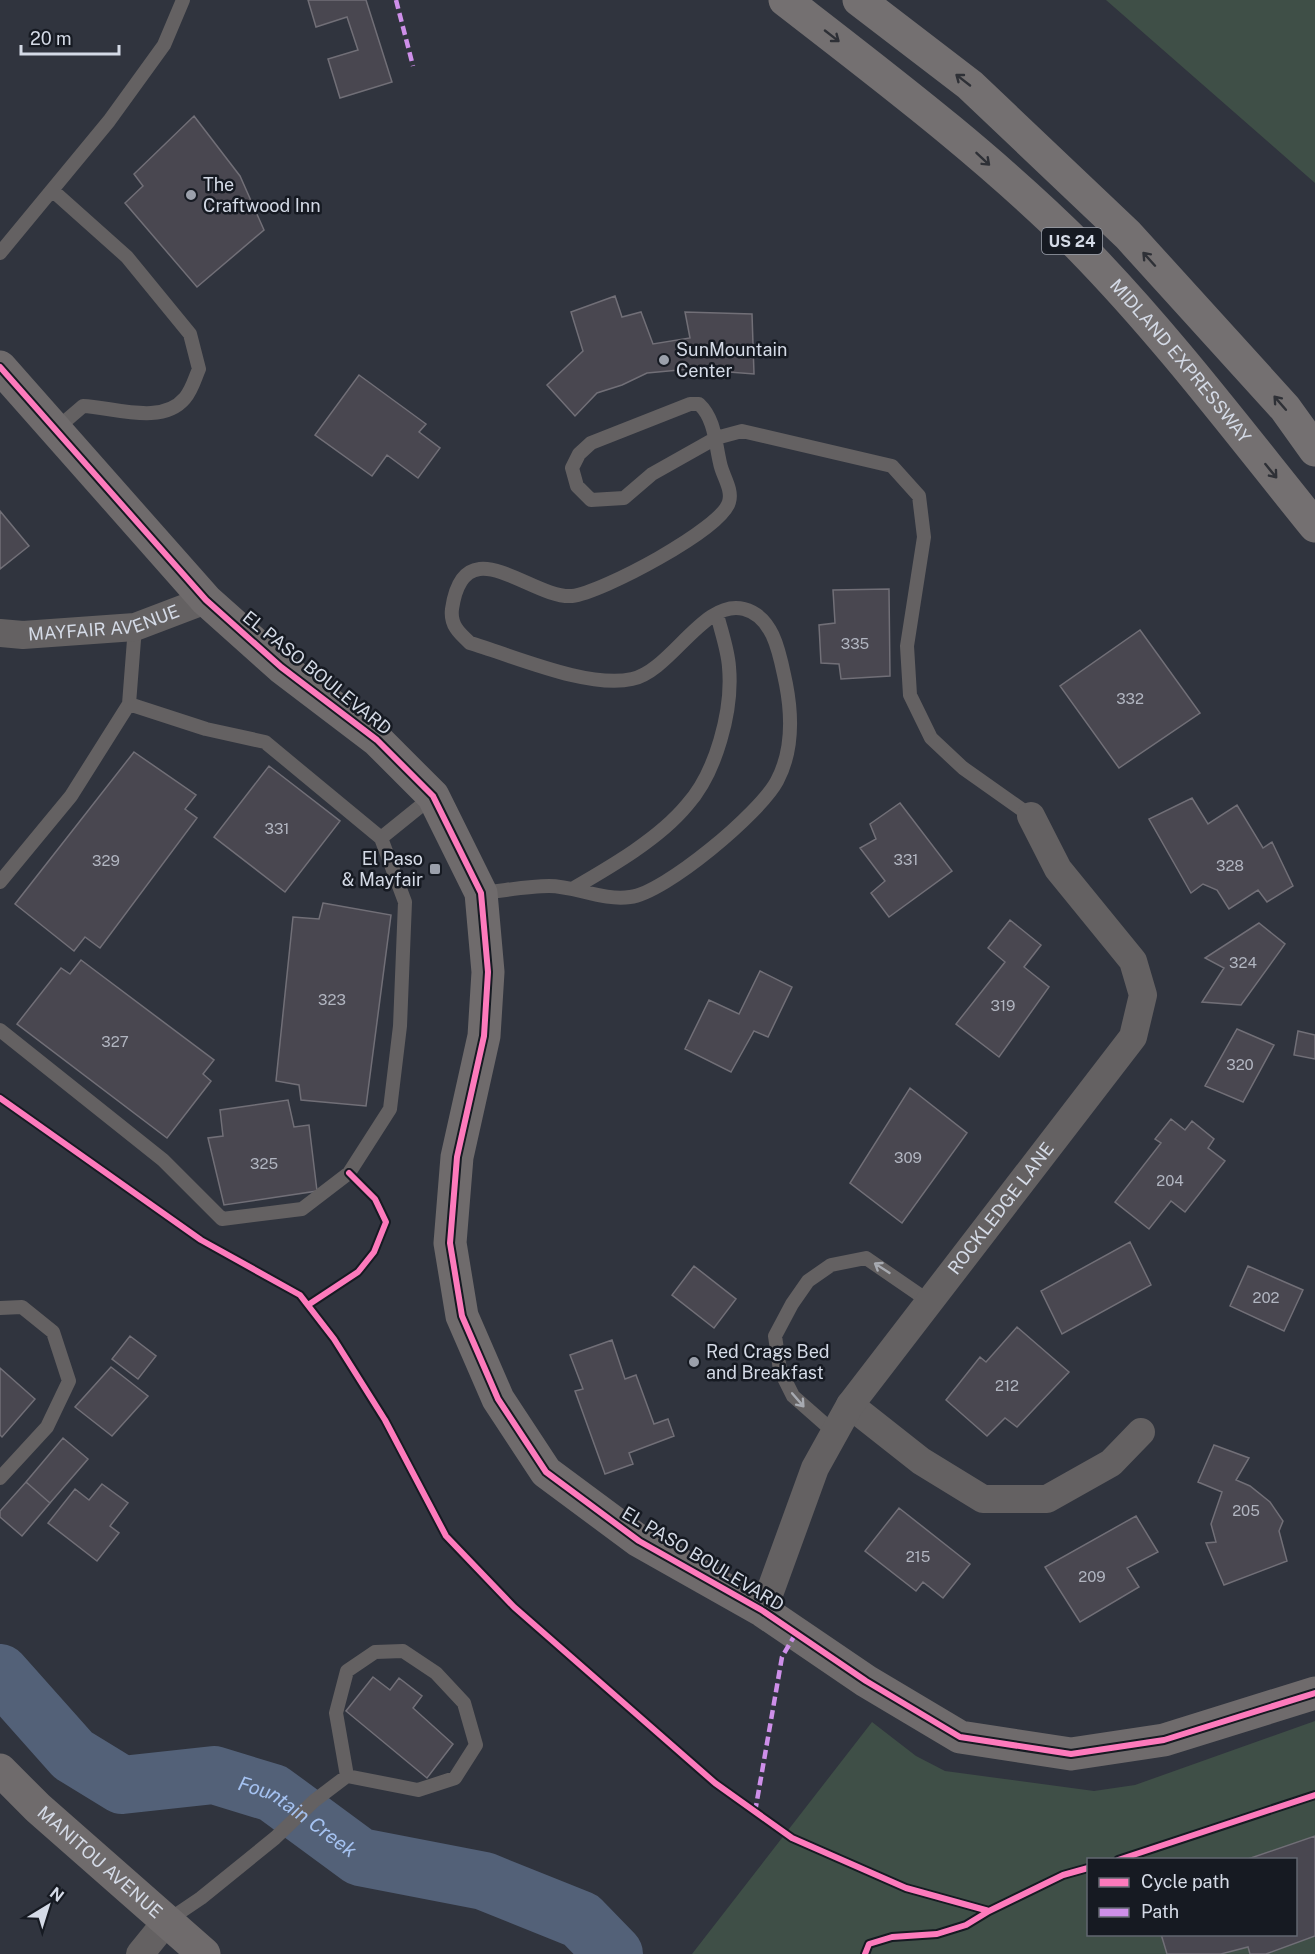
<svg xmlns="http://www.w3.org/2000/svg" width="1315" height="1954" viewBox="0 0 1315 1954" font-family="'Public Sans',sans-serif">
<rect width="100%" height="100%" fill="#30343e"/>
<path fill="#3f4f47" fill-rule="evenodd" d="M1106,0H1315V183Z
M1315,1721V1954H692L872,1722L916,1756L945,1771L1094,1791L1135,1785ZM1088,1860H1296V1934H1088Z"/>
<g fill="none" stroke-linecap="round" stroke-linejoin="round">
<path stroke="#536178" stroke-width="58" id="s1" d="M0,1673L73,1755L122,1785L214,1775L273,1793L360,1857L484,1881L581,1920L614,1954"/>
</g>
<path fill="#494750" stroke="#716f77" stroke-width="1.5" d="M308,0H366L392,82L340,98L328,59L358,50L347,17L316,27Z
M194,116L240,176L264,230L197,287L125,203L143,186L134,174Z
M615,296L622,317L641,312L653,344L690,338L685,312L752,314L754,374L690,369L647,373L622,385L597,393L575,416L547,385L583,351L571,312Z
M359,375L426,424L419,432L440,448L418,478L387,455L372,476L315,435Z
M0,511L29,546L0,569Z
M889,589L890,676L841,679L839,664L821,663L819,625L835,623L833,590Z
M1140,630L1200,713L1119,768L1060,686Z
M134,752L196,795L185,809L197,818L100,948L85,937L74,951L15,904Z
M269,766L340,821L285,892L214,837Z
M1192,798L1208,824L1237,805L1263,848L1272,842L1293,886L1267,902L1258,890L1229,909L1217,890L1203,884L1191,893L1149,819Z
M900,803L952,871L889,917L871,893L885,881L860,848L876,839L870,824Z
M323,903L391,915L366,1106L301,1100L299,1085L276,1081L293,917L319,919Z
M1010,920L1041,945L1024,967L1049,987L999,1057L956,1024L1005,962L988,948Z
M1259,923L1285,944L1241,1005L1202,1002L1224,968L1205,958Z
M81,960L214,1060L203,1074L211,1081L167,1138L17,1024L61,968L70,974Z
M760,971L792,987L768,1037L754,1031L731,1072L685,1049L709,1000L739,1014Z
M1237,1029L1274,1045L1243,1102L1205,1086Z
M1298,1031L1315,1035V1059L1294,1055Z
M910,1088L967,1133L902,1223L850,1183Z
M288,1100L294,1127L309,1125L317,1191L224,1205L208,1138L223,1136L220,1110Z
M1171,1119L1185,1130L1192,1121L1214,1139L1208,1148L1225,1161L1185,1212L1171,1201L1149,1229L1115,1202L1161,1143L1155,1139Z
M1130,1242L1151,1285L1062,1334L1041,1291Z
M694,1266L736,1299L714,1328L672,1295Z
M1248,1266L1303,1290L1284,1331L1230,1306Z
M1017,1327L1069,1372L1017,1427L1005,1418L987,1436L946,1400L980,1357L986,1362Z
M130,1336L156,1356L138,1379L112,1359Z
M612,1340L625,1379L636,1375L654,1424L668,1419L674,1436L629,1453L633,1464L605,1474L575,1391L583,1389L570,1355Z
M111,1367L148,1396L112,1436L75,1407Z
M0,1368L35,1399L2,1437L0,1435Z
M63,1438L88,1459L50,1503L26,1482Z
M1214,1445L1249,1458L1236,1480L1250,1486L1270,1502L1283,1521L1279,1531L1287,1561L1224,1585L1206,1543L1216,1542L1211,1524L1222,1492L1198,1482Z
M26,1482L50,1503L22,1536L0,1517V1511Z
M102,1484L128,1503L110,1526L119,1533L97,1561L48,1523L75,1489L89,1500Z
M899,1508L970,1564L943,1598L923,1582L916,1591L865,1551Z
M1136,1516L1158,1552L1127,1568L1139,1587L1080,1622L1045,1567Z
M373,1677L390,1690L399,1678L422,1696L413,1708L453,1744L427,1778L346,1711Z
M1315,1836V1936L1266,1954H1250L1248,1947L1221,1954H1167L1161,1934H1296V1860H1245Z"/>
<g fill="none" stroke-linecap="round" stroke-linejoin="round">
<path stroke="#646162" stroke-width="14" d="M52,190L127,257L190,334L199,369C195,378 192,390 185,398C162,426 113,407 83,406L55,430
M0,253L109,121L164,45L183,0
M129,704L135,627
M381,838L433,796
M0,882L71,796L129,704L206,729L265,742L381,838L405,902L400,1026L390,1109L349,1173L302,1209L222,1219L163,1160L0,1030
M572,889C610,867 659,839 687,805C716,773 733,710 729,667C728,650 721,631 717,614
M481,893C503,891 527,886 549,886C575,886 603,901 630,897C665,893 760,813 777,781C793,751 792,715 786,684C780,657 775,617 744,609C704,598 671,671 632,679C589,689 514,656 470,643C459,633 450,625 452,609C464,525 531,599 572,596C601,593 722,529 729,502C733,489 722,475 720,463C715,442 715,419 699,404H690L591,443L579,454L572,468L577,486L591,500L624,498L652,474L716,438L742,431L892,466L919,496L924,537L907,646L910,695L931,738L963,768L1031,816
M0,1308L22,1307L53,1332L69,1381L47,1427L0,1478
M835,1433L793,1396L780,1370L775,1336L792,1304L808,1281L831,1265L866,1258L930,1302
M167,1921L201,1898L275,1838L314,1801L347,1776L418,1790L455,1778L476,1745L464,1703L436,1673L403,1651L375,1652L347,1671L336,1713L347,1776"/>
<g stroke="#646162" stroke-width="28">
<path id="s2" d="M0,633L23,635L135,627L206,600"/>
<path d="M850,1405L921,1461L983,1499H1047L1111,1463L1141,1432"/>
<path id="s3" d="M763,1611L815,1468L850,1405L1133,1037L1143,995L1133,961L1058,869L1031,816"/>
<path d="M140,1954L166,1922"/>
</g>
<g stroke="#6f6b6c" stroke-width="33">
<path d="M0,367L206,600L281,667L377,740L433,796L481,893L488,972L484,1036L457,1157L450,1243L462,1316L498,1399L546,1472L639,1541L763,1611L866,1681L960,1737L1071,1754L1164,1740L1315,1693"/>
<path id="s4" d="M0,1770L38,1808L204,1954"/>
</g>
<g stroke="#747071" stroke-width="33">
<path id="s5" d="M785,0C887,79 990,157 1081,248C1166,335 1239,432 1315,526"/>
<path d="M859,0L970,85L1128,235L1285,408L1315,450"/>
</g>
<path stroke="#ce8fe9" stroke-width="4.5" stroke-dasharray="9 4.5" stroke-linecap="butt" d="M396,0L413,66
M755,1812L782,1657L796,1633"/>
<g stroke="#161a22" stroke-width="10">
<path id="cycleway" d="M0,367L206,600L281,667L377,740L433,796L481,893L488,972L484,1036L457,1157L450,1243L462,1316L498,1399L546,1472L639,1541L763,1611L866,1681L960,1737L1071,1754L1164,1740L1315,1693
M0,1098L201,1240L300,1295L334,1339L385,1420L446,1536L514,1607L715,1783L792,1838L906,1888L989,1911L1063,1875L1088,1868
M308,1305L358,1272L374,1252L386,1222L375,1199L349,1173
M1118,1860L1315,1795
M865,1954L869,1944L892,1937L937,1934L966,1925L989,1911"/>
</g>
<use href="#cycleway" stroke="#fd7abc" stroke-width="6"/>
</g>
<defs><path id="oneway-shaft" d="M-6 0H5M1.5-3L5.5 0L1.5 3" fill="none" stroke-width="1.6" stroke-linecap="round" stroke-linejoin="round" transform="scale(1.5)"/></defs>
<g stroke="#2e3036">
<use href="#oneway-shaft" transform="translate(832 36) rotate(38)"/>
<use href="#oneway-shaft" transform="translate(963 80) rotate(-142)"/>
<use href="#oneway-shaft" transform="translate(983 159) rotate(43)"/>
<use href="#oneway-shaft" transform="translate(1149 259) rotate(-132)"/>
<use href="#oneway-shaft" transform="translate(1280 403) rotate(-131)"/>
<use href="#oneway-shaft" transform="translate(1271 471) rotate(51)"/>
</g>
<g stroke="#a7aab1">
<use href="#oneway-shaft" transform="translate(882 1268) rotate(-147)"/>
<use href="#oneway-shaft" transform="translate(798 1400) rotate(49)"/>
</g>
<g fill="#9ba0ab" stroke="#161a22" stroke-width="2">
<circle cx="191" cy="195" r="6"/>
<circle cx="664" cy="360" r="6"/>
<rect x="429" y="863" width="12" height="12" rx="3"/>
<circle cx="694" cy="1362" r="6"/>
</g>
<g text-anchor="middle" stroke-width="5" stroke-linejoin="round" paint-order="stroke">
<g font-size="15" fill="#b1b5c0">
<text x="855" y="649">335</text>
<text x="1130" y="704">332</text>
<text x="277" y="834">331</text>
<text x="906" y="865">331</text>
<text x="106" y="866">329</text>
<text x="1230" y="871">328</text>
<text x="1243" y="968">324</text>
<text x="332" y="1005">323</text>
<text x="1003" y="1011">319</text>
<text x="115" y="1047">327</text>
<text x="1240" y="1070">320</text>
<text x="908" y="1163">309</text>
<text x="264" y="1169">325</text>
<text x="1170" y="1186">204</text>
<text x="1266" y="1303">202</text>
<text x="1007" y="1391">212</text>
<text x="1246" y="1516">205</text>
<text x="918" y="1562">215</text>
<text x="1092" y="1582">209</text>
</g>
<rect fill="#161a22" stroke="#9ba0ab" stroke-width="1.5" x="1042" y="228" width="60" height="26" rx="4.5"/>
<g font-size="16" font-weight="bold" fill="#d4dae6">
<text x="1072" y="247">US 24</text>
</g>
<g font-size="18" fill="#d4dae6" stroke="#161a22" text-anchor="start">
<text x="203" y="191">The<tspan x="203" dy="21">Craftwood Inn</tspan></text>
<text x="676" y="356">SunMountain<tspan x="676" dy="21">Center</tspan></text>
<text x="423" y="865" text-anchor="end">El Paso<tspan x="423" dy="21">&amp; Mayfair</tspan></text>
<text x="706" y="1358">Red Crags Bed<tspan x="706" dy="21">and Breakfast</tspan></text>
</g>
<g font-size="18" fill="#d4dae6" stroke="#161a22">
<text dy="6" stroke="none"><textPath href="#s5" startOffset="537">MIDLAND EXPRESSWAY</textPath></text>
<text dy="6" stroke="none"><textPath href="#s2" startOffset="105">MAYFAIR AVENUE</textPath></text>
<text transform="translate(317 673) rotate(39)" y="6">EL PASO BOULEVARD</text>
<text dy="6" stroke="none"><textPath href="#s3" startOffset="472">ROCKLEDGE LANE</textPath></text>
<text transform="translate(703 1559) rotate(31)" y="6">EL PASO BOULEVARD</text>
<text dy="6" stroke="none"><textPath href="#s4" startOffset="136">MANITOU AVENUE</textPath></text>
</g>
<g font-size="20" font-style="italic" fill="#a5c2f1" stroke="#161a22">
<text dy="7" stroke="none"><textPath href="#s1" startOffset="354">Fountain Creek</textPath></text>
</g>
</g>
<rect x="1087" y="1858" width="210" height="78" fill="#161a22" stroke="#626770" stroke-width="1.5"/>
<rect x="1099" y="1878" width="30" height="9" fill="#fd7abc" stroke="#626770" stroke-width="1.5"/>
<text x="1141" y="1888" font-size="18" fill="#d4dae6">Cycle path</text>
<rect x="1099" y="1908" width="30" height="9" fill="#ce8fe9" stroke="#626770" stroke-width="1.5"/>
<text x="1141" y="1918" font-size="18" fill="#d4dae6">Path</text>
<g transform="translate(48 1906) rotate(38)" stroke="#161a22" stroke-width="4.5" paint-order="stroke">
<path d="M0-4.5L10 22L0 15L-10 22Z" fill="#d4dae6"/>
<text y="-9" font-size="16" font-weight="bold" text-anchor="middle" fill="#d4dae6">N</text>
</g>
<path d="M21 45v9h98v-9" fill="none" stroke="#d4dae6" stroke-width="3"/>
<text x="30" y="45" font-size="18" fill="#d4dae6" stroke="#161a22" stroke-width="4.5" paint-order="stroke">20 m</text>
</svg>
